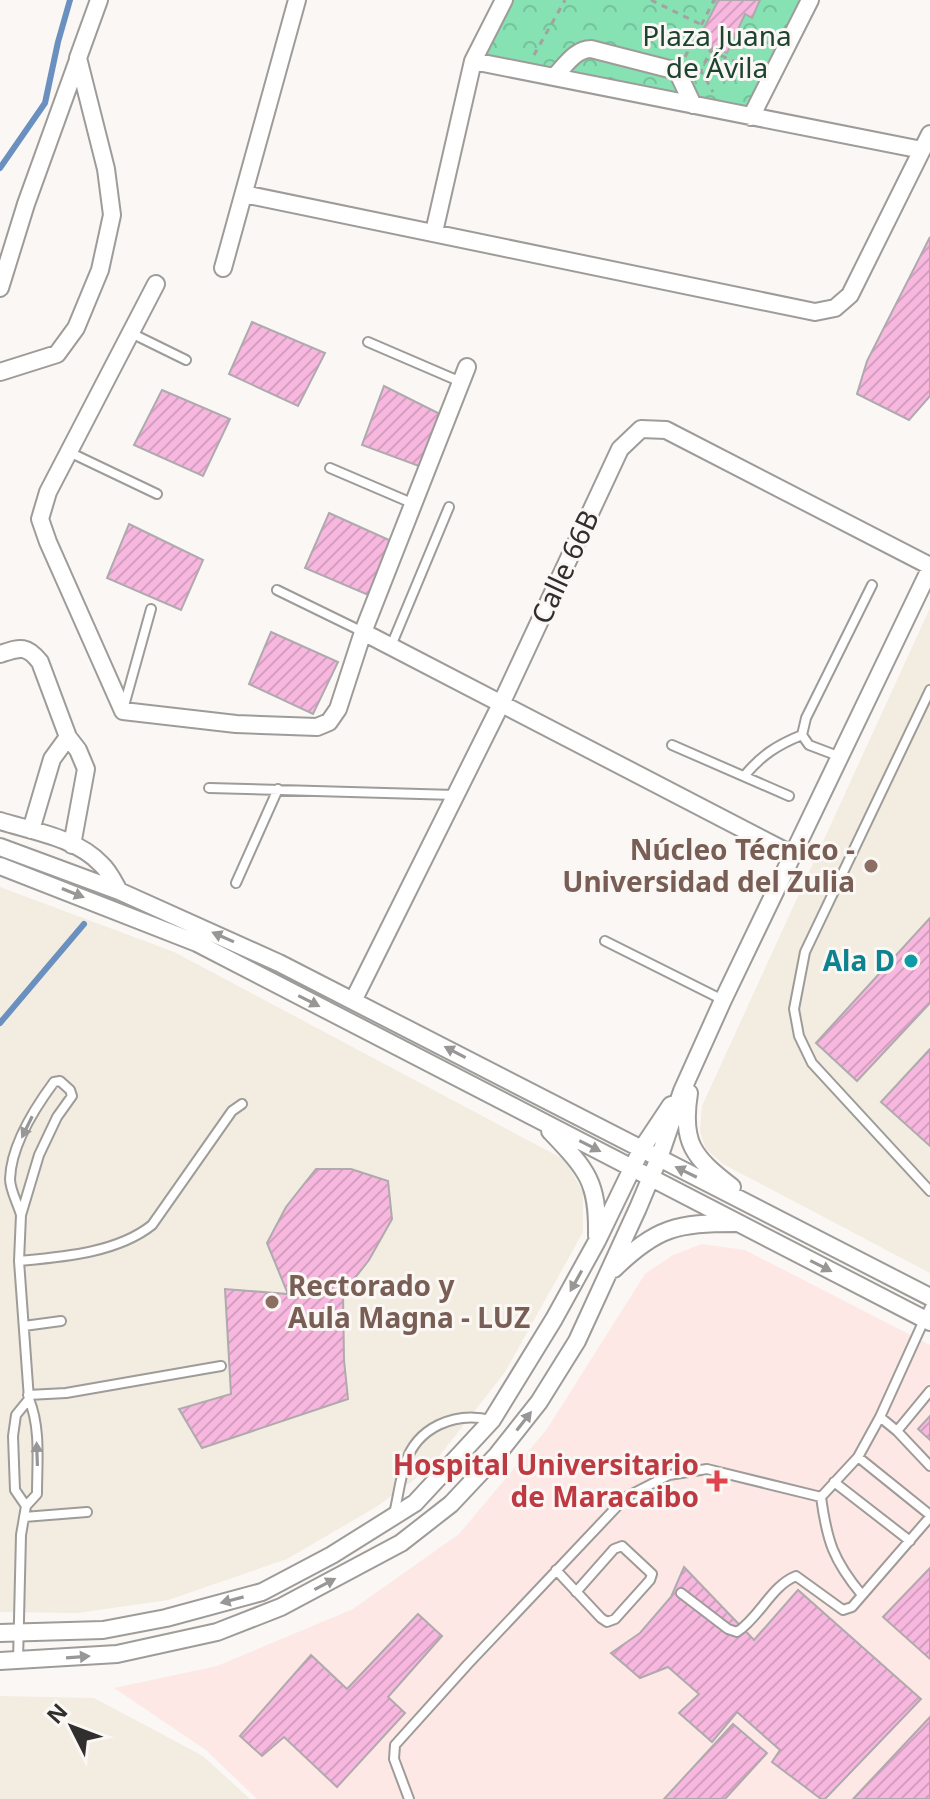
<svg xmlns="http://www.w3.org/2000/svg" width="930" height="1799" viewBox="0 0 930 1799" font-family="'Noto Sans',sans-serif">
<defs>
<pattern id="forest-crowns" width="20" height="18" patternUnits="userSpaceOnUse" patternTransform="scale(2)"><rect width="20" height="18" fill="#86e1b3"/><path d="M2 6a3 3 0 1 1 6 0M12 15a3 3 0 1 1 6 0" fill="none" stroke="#74c19a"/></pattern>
<pattern id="building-hatch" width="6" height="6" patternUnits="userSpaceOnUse" patternTransform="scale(2)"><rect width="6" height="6" fill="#f8b7df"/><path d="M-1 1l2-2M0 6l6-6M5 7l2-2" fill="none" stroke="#d59ec0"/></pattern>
</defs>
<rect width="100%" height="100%" fill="#faf7f4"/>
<path fill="#f2ece1" d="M930,608V1273L723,1164L706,1149L700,1132L702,1106Z
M0,887L174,952L565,1160L583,1192V1232L505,1372L430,1468L376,1507L287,1559L168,1600L77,1613L0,1612Z
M0,1696L94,1698L203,1756L250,1799H0Z"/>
<path fill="#fee8e5" d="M702,1244L745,1250L930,1345V1799H257L206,1750L114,1688L217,1666L353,1609L459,1534L547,1429L645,1274L673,1255Z"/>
<path fill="url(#forest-crowns)" d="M508,0H806L748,113L478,58Z"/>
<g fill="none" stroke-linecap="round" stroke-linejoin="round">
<path stroke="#6a90bf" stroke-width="6" d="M0,168L45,103L58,42L70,0
M0,1023L84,924"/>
</g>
<path fill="url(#building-hatch)" stroke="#aeaaad" stroke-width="2" d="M713,0H760L752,18L745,14L727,53L698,40L717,3Z
M930,237V396L909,420L857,394L867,361Z
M252,322L325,353L298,406L229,374Z
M384,386L446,417L427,469L362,445Z
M162,390L230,419L203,476L134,445Z
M329,513L398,544L373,597L305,568Z
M129,524L203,560L181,610L107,578Z
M271,632L338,662L313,714L249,684Z
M930,918V1003L857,1081L816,1043Z
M930,1049V1146L881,1102Z
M316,1169H351L388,1181L392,1219L369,1260L343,1293L344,1360L348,1399L202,1448L179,1409L231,1394L225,1289L288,1294L267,1243L286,1207Z
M930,1416V1440L918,1429Z
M684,1567L754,1640L798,1590L921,1699L825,1799H821L772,1762L780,1750L737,1712L712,1742L679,1713L699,1694L668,1667L640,1678L611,1653L640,1633L671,1597Z
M930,1568V1659L883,1617Z
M418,1614L442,1636L388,1697L405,1713L337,1787L284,1737L262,1756L240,1736L311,1655L347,1689Z
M930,1717V1799H853Z
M733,1724L767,1753L725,1799H664Z"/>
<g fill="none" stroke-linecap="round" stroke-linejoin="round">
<g stroke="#9e9c99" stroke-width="12">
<path id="service" d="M131,333L186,360
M368,342L461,382
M69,452L157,494
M330,468L414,504
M277,590L363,632
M391,646L449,507
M930,690L805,952L794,1009L799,1036L812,1063L930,1191
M124,706L151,609
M672,745L789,796
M838,756L809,745L802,735L806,718L872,585
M745,775C762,755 777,745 802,735
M209,788L455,795
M236,883L278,789
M605,941L723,1000
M19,1261C62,1257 117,1253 152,1225L232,1111L242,1104
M24,1326L61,1321
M28,1395L66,1393L221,1366
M880,1417L897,1431L930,1466
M897,1431L930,1391
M858,1457L930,1515
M834,1482L910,1541
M821,1497C827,1541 833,1560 862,1595
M26,1506L15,1490L13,1436L16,1415L29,1399
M394,1514C398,1497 400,1480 405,1464C417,1427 455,1411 491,1420
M24,1517L87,1512
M556,1570L601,1618L607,1622L615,1619L650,1580L652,1574L622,1546L614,1549L576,1592
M681,1593L728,1629L737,1632C760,1617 771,1586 796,1576L843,1610L852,1607L930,1517
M18,1661L21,1535L26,1506L37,1494C37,1463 41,1428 29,1399L19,1261L21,1215L39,1155L57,1117L72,1096L70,1090L60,1081L54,1082C34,1109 11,1145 10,1179C10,1190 18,1204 21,1215
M409,1799L394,1759L395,1745L468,1664L626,1497L669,1475L707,1469L821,1497L858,1457L880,1417L930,1307"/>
</g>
<g stroke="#9e9c99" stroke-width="20">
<path id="minor" d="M473,61L922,150L930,134
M554,77C565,66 575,49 591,49L677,71L693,105
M751,117L810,0
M244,194L815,312L835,308L850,295L922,150
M434,232L473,61L504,0
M223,268L297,0
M156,284L48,492L40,519L48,542L123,711L236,724L317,727L329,722L338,709L363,632L467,367
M0,288L26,204L78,60
M0,372L57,354L76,328L100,270L112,215L106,169L78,58L99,0
M363,632L793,855
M0,654C19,648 26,644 40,662L68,737L52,759L31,830
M68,737L78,750L86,769L72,845
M0,821C32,831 77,838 101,864C109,871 114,882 119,891
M0,847L119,891L279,963L930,1297
M0,866L197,943L930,1322
M354,999L501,704L620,449L641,429L666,430L930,566
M689,1093C681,1143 693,1157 732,1187
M550,1131C587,1170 598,1181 597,1236
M614,1269C657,1227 677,1223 736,1223
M0,1633L103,1630L166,1618L262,1592L332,1555L415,1503L492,1420L554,1319L597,1241L641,1150L671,1105
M0,1661L117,1654L217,1632L281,1607L401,1543L451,1504L497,1455L539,1402L577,1341L638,1208L659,1158L682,1091L723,1000L930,569"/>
</g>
<path stroke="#a4a19f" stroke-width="3" stroke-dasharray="6 6" stroke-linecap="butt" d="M651,0L700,24
M712,47L701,71L713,92
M710,51L755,70
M534,55L565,0
M685,57L714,0"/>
<use href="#service" stroke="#fff" stroke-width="8"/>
<use href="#minor" stroke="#fff" stroke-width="16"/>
</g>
<defs><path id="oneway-solid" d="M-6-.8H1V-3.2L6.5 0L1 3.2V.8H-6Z" transform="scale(2)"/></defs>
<g fill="#989796">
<use href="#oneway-solid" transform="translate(73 893) rotate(22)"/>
<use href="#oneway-solid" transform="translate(223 937) rotate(-156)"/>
<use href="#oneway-solid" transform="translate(309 1001) rotate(27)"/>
<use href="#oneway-solid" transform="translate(455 1052) rotate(-152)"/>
<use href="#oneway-solid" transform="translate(27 1127) rotate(116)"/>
<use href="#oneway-solid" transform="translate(590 1146) rotate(27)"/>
<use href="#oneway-solid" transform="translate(686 1172) rotate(-154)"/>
<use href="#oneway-solid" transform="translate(821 1266) rotate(27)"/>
<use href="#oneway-solid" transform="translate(576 1281) rotate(119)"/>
<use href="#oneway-solid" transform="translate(524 1421) rotate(-52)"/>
<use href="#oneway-solid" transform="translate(37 1454) rotate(-92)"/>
<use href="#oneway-solid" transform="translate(325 1584) rotate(-28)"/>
<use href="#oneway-solid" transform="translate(232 1600) rotate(165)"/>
<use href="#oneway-solid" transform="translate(78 1657) rotate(-4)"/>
</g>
<g fill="#8d6e63" stroke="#faf7f4" stroke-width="3">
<circle cx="871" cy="866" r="8"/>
<circle cx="272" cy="1302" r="8"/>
</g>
<circle fill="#0f9aa8" stroke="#faf7f4" stroke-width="3" cx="911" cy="961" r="8"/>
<path fill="#e0444e" stroke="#faf7f4" stroke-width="3" d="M713 1469h8v8h8v8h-8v8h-8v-8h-8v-8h8z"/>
<g text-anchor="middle" stroke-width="6" stroke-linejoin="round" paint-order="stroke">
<g font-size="28" fill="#1c4431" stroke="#faf7f4">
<text x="717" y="46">Plaza Juana<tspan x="717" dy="32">de Ávila</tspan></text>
</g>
<g font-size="28" fill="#302f2e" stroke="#faf7f4">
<text transform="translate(565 567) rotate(-65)" y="10">Calle 66B</text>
</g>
<g font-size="28" font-weight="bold" fill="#785e54" stroke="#faf7f4" text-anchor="end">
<text x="855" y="860">Núcleo Técnico -<tspan x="855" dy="32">Universidad del Zulia</tspan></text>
<text x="288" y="1296" text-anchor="start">Rectorado y<tspan x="288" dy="32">Aula Magna - LUZ</tspan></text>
</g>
<g font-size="28" font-weight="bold" fill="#0d838f" stroke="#faf7f4" text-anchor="end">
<text x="895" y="971">Ala D</text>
</g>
<g font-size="28" font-weight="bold" fill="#be3a42" stroke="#faf7f4" text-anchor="end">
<text x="699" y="1475">Hospital Universitario<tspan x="699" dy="32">de Maracaibo</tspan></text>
</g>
</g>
<g transform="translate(72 1727) rotate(312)" stroke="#faf7f4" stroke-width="6" paint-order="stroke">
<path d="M0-6L14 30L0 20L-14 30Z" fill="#302f2e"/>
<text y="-12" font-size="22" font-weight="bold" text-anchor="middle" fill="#302f2e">N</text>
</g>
</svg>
